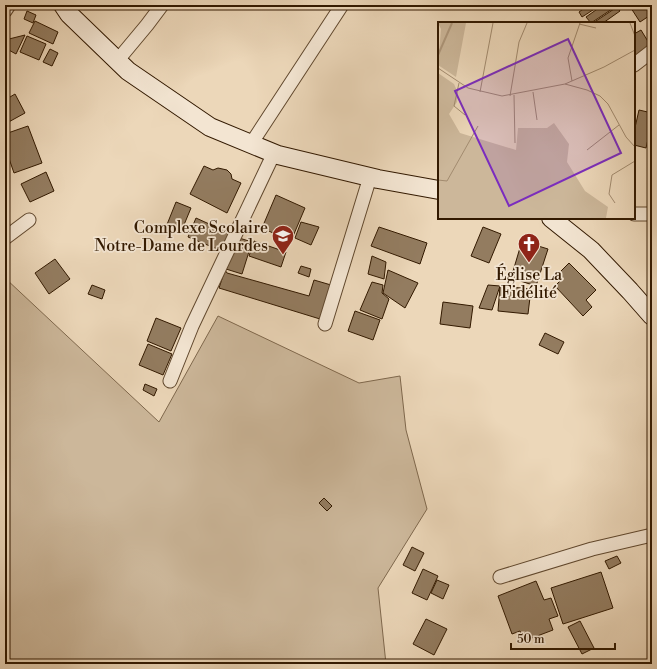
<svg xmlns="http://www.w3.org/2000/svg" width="657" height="669" viewBox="0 0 657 669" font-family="'Libre Bodoni',serif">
<rect width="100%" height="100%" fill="#ecd7b9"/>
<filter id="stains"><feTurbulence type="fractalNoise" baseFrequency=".005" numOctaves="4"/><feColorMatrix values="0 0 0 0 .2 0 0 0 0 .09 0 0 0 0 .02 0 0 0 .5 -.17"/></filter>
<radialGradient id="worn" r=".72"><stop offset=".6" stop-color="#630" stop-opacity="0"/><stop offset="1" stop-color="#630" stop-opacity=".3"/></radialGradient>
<path fill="#ccb79a" stroke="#7f684d" d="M5,278L159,422L218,316L359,383L400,376L406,430L427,509L378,588L386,664H5Z"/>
<path fill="#937c60" stroke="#321900" d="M589,5H594L596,8L582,17L579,12Z
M603,5H618L591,23L586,17Z
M629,5H652V14L640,22Z
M617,7L620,11L603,23H593Z
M27,11L36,15L33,23L24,19Z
M35,21L58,32L53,44L29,33Z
M641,30L652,48L638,58L634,51V34Z
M25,35L16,54L5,48V40Z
M27,36L46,44L39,60L20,52Z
M50,49L58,53L52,66L43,62Z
M15,94L25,113L5,124V100Z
M639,110L652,113V122L646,148L634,145V132Z
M28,126L42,163L14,173L5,147V134Z
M204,166L213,170L218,168L227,170L231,174L232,179L241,183L227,213L190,194Z
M46,172L54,191L30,202L21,184Z
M276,195L305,208L291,241L262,228Z
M176,202L191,208L181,232L166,227Z
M196,218L229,233L222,251L188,237Z
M301,222L319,227L311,245L295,238Z
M379,227L427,243L420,264L371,246Z
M483,227L501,234L489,263L471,256Z
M236,237L252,242L242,274L226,269Z
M254,241L286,252L281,267L249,256Z
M522,241L548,249L536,286L511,278Z
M372,256L386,262L384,279L368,274Z
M55,259L70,279L49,294L35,273Z
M569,263L596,290L586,300L592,307L583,316L555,286L563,278L558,274Z
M301,266L311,269L309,277L298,273Z
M225,270L227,273L309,296L314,280L331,285L320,319L219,288Z
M388,270L418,283L405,308L383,293Z
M372,282L383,285L382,293L389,299L382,319L360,310Z
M92,285L105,290L102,299L88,294Z
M488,285L500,286L492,310L479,308Z
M500,286L531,289L528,314L498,311Z
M443,302L473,306L470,328L440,324Z
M355,311L380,320L373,340L348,331Z
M156,318L181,328L171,351L147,341Z
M545,333L564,342L558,354L539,345Z
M148,344L172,354L163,375L139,365Z
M145,384L157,389L154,396L143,390Z
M324,498L332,506L327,511L319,503Z
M412,547L424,553L415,571L403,565Z
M617,556L621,563L609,569L605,561Z
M423,569L438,576L427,600L412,593Z
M601,572L613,608L563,624L551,588Z
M437,580L449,585L443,599L431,593Z
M536,581L544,600L551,598L558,616L549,619L553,630L524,641L520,631L512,634L498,596Z
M426,619L447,629L434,655L413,644Z
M580,621L594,648L582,654L568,627Z"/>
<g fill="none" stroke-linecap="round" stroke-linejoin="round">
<g stroke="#60482e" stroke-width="15">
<path id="street" d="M5,11L9,5
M117,61L147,25L162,5
M634,65L652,51
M251,144L342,5
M634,214H652
M5,238L29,220
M325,324L370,177
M170,381L192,326L274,153
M500,577L592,549L652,535"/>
</g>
<g stroke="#321900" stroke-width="20">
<path id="secondary" d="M63,5L69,14L128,71L210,127L278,155L378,179L439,190
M551,218L591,250L630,291L652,316"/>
</g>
<use href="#street" stroke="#f3e5d2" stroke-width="13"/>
<use href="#secondary" stroke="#f3e5d2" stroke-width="18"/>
</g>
<defs>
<g id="school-pin" transform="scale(1.15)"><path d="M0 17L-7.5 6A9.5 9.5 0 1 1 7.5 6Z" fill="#8f2418" stroke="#f3e5d2"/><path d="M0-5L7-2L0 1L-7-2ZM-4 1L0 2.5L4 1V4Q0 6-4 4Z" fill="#fff"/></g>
<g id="church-pin" transform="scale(1.15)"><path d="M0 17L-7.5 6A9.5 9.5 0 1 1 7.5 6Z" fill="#8f2418" stroke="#f3e5d2"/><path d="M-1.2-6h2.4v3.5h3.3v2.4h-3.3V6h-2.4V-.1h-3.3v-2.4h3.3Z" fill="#fff"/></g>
</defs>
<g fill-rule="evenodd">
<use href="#school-pin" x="283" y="236"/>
<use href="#church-pin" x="529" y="244"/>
</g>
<g text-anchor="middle" stroke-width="3.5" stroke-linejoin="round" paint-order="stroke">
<g font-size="16" fill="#321900" stroke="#f3e5d2" text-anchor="end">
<text x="268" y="233">Complexe Scolaire<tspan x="268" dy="18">Notre-Dame de Lourdes</tspan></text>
<text x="529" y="280" text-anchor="middle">Église La<tspan x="529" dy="18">Fidélité</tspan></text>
</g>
</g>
<g transform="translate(438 22)">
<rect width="197" height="197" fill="#ecd7b9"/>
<path d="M0,1H28L18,55L0,43L3,7ZM0,51L16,62L20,71L19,80L11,92L22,111L78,128L80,106H109L116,101L131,122L129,140L147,169L170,185L168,196H0Z" fill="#ccb79a"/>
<path fill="none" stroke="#ad967a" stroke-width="2" d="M0,33L14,1"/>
<path fill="none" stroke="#a28b6f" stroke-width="1" d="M192,1L197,14M141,2L158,6M0,46L30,66L64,74L127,62L149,68L162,74L170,82L188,115L197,125M134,59L130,36L142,1M21,61L16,84L27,93M127,62L166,45L197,28M42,70L55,1M95,70L99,98M76,73L77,121M72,74L81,20L89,1M149,128L181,103M0,158L9,159L40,104M177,181L171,172L174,153L197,139"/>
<path fill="#7b2cbf" fill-opacity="0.15" stroke="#7b2cbf" stroke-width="2" d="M130,17L183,131L71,184L17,69Z"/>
<rect width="197" height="197" fill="none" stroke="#321900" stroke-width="2"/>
</g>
<rect width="657" height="669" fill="none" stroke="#ecd7b9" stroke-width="20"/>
<rect x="6" y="6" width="645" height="657" fill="none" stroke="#321900" stroke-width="2"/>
<rect x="10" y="10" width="637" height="649" fill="none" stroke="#321900"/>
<path d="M511 643v6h104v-6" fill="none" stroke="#321900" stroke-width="2"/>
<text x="517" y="643" font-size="12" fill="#321900" stroke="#f3e5d2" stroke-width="3" paint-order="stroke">50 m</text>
<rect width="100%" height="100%" filter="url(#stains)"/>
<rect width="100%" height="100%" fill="url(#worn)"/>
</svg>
